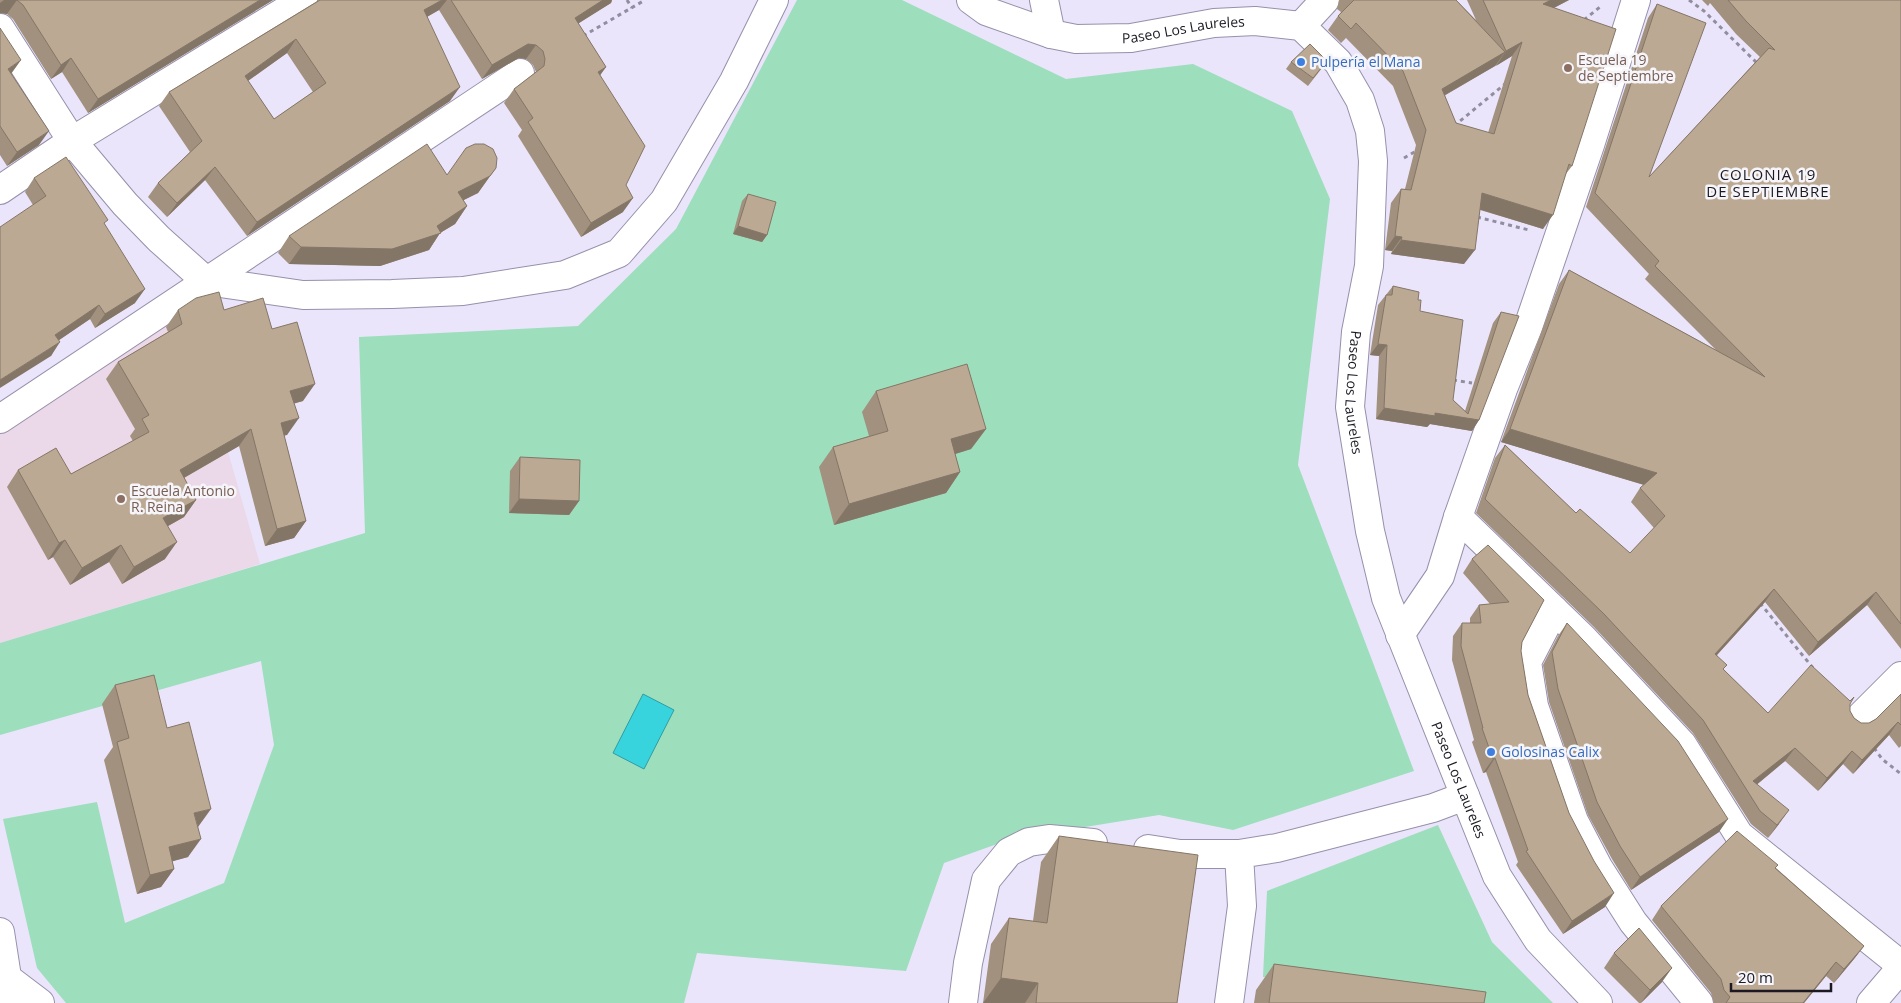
<svg xmlns="http://www.w3.org/2000/svg" width="1901" height="1003" viewBox="0 0 1901 1003" font-family="'Open Sans',sans-serif">
<rect width="100%" height="100%" fill="#eae5fb"/>
<path fill="#ebd8e8" d="M187,308L260,564L0,643V433Z"/>
<path fill="#9ddebc" d="M797,0H902L1066,79L1193,64L1292,111L1330,199L1298,465L1414,771L1233,830L1159,815L1011,839L944,863L906,971L697,953L684,1003H66L37,968L3,819L97,802L125,923L224,883L274,745L261,661L0,735V643L365,533L359,337L578,326L676,229Z
M1438,825L1492,942L1553,1003H1470L1263,977L1267,891Z"/>
<path fill="#38d4dd" stroke="#309ca5" d="M643,694L674,710L644,769L613,753Z"/>
<g fill="none" stroke-linecap="round" stroke-linejoin="round">
<g stroke="#9690aa" stroke-width="30">
<g id="minor">
<path id="s1" d="M971,0L986,11L1051,34L1076,39L1131,38L1214,23L1255,21L1301,26L1338,62L1360,100L1370,131L1373,161L1369,266L1356,332L1350,407L1370,531L1386,598L1497,876L1538,940L1598,1003"/>
<path d="M1044,0L1051,34"/>
<path d="M1301,26L1325,0"/>
<path d="M0,28L72,141L125,204L159,239L206,281L303,295L392,294L463,291L565,275L619,253L664,201L734,81L774,0"/>
<path d="M0,190L72,141L303,0"/>
<path d="M0,419L520,73"/>
<path d="M1458,517L1583,638L1682,744L1739,835L1901,965"/>
<path d="M1554,610L1527,662L1534,706L1574,821L1598,867L1633,922L1699,1003"/>
<path d="M1400,635L1440,576L1458,517L1503,389L1528,327L1590,145L1636,0"/>
<path d="M1856,721L1901,676"/>
<path d="M1148,849L1180,854H1239"/>
<path d="M0,932L11,1003"/>
<path d="M7,978L40,1003"/>
<path d="M963,1003L968,963L986,880L1009,852L1029,842L1049,839L1093,843"/>
<path d="M1229,1003L1242,906L1239,854L1277,848L1433,808L1465,796"/>
<path d="M1871,1003L1901,968"/>
</g>
</g>
<path stroke="#928e9f" stroke-width="3" stroke-dasharray="4 4" stroke-linecap="butt" d="M627,0L632,8
M1689,0L1704,11L1758,64
M1584,20L1600,7
M583,36L645,0
M1454,126L1505,84
M1404,158L1418,150
M1477,217L1529,230
M1453,380L1472,383
M1760,603L1813,668
M1874,748L1882,759L1901,774"/>
<use href="#minor" stroke="#fff" stroke-width="28"/>
</g>
<path fill="#a2917e" fill-rule="evenodd" d="M0,0H273L88,113L62,72L51,79L13,19L7,14L0,13Z
M319,0H612L611,3L578,23L606,67L600,75L626,185L623,212L581,237L518,136L522,130L504,103L514,89L536,72L533,65L526,59L519,58L482,79L439,10L427,17L450,101L247,236L205,180L167,217L148,197L158,183L190,152L159,106L169,92ZM287,53L313,92L274,119L248,81Z
M1339,0H1456L1476,20L1467,0H1569L1554,8L1572,166L1565,175L1543,229L1480,210L1464,264L1391,254L1392,251L1385,250L1391,203L1401,189H1405L1416,145L1393,86L1346,38L1341,43L1328,30L1338,16L1341,12L1337,9ZM1512,56L1488,133L1456,123L1444,96Z
M1702,0H1901V649L1867,605L1809,656L1765,602L1717,655L1724,670L1768,713L1850,704V711L1854,718L1861,723H1869L1876,719L1901,694V746L1899,748L1889,735L1853,774L1843,764L1818,791L1785,761L1757,784L1779,824L1768,838L1751,824L1693,733L1594,627L1476,513L1495,458L1505,445L1576,513L1630,553L1654,528L1631,502L1640,488L1644,485L1501,442L1559,284L1569,270L1716,350L1645,279L1649,274L1586,207L1648,18L1657,4L1649,177L1760,57L1736,34L1710,3L1708,6Z
M0,28L11,74L39,145L7,166L0,155Z
M1291,62L1322,68L1308,86L1286,69Z
M496,168L478,193L463,200L467,206L455,224L440,233L429,250L380,266L289,264L278,253L289,236L447,175Z
M34,178L105,225L135,303L95,328L90,319L59,340L51,356L33,205L25,192Z
M748,194L767,235L762,242L733,234L742,201Z
M1393,286L1418,300L1420,311L1453,400L1465,411L1493,323L1501,312L1479,420L1472,431L1430,424L1427,427L1376,419L1379,356L1370,355L1378,305Z
M178,310H224L272,329L303,401L294,403L287,435H284L306,521L294,538L265,546L239,446L184,478L196,500L184,517L168,526L165,559L122,584L109,562L70,585L53,557L48,560L7,487L18,470L71,474L133,441L130,436L135,429L106,379L118,362L168,332L166,327Z
M876,391L986,429L971,449L955,454L960,472L946,493L834,525L819,467L833,447L869,436L862,412Z
M520,457L579,501L569,515L509,513L510,471Z
M1472,559L1544,600L1522,642L1521,651L1528,695L1569,813L1605,907L1563,934L1516,865L1518,862L1486,772L1483,773L1472,742L1474,740L1452,660L1453,636L1462,623H1470V618L1479,605L1490,604L1463,573Z
M1567,623L1719,832L1631,890L1612,859L1588,815L1549,702L1543,665L1558,636Z
M115,685L167,728L198,827L188,857L172,861L174,869L161,887L137,894L104,760L113,747L102,704Z
M1059,836L1177,1003H983L991,944L1009,918L1033,921L1041,862Z
M1776,868L1864,946L1854,959L1834,983L1826,976L1804,1003H1714L1711,993L1652,920L1661,906Z
M1614,953L1662,982L1641,1003H1639L1604,968Z
M1274,964L1484,1003H1254L1256,990Z"/>
<path fill="#847667" d="M4,0H17L7,14L0,13V3Z
M260,0H273L88,113L98,99Z
M442,0H447L439,10L414,24L424,10Z
M603,0H612L611,3L565,32L575,18Z
M1551,0H1569L1532,19L1543,4Z
M296,39L287,53L235,90L245,76Z
M1522,42L1512,56L1496,66L1506,51Z
M528,44L536,45L526,59L519,58L482,79L492,65Z
M1505,52L1495,66L1431,103L1442,89Z
M71,58L62,72L51,79L61,65Z
M21,60L11,74L8,69Z
M606,67L596,81L598,72Z
M460,87L450,101L247,236L257,222Z
M49,131L39,145L7,166L17,152Z
M215,167L205,180L167,217L177,203Z
M490,176L478,193L446,209L458,192Z
M1482,193L1553,215L1543,229L1472,207Z
M633,198L623,212L581,237L591,223Z
M467,206L455,224L440,233L429,250L380,266L289,264L301,247L437,226Z
M738,226L767,235L762,242L733,234Z
M1395,236L1402,237L1392,251L1385,250Z
M1401,240L1475,250L1464,264L1391,254Z
M145,289L135,303L95,328L105,314Z
M99,305L90,319L46,349L55,335Z
M60,342L51,356L0,388V380Z
M1378,344L1387,345L1379,356L1370,355Z
M315,384L303,401L279,408L290,391Z
M1384,408L1435,413L1479,420L1472,431L1430,424L1427,427L1376,419Z
M299,418L287,435L269,440L281,423Z
M251,429L239,446L168,487L180,470Z
M986,429L971,449L936,460L951,439Z
M1510,429L1657,473L1648,486L1501,442Z
M960,472L946,493L834,525L849,504Z
M519,499L579,501L569,515L509,513Z
M196,500L184,517L152,535L163,518Z
M306,521L294,538L265,546L277,529Z
M65,540L53,557L48,560L59,543Z
M177,542L165,559L122,584L134,567Z
M121,545L109,562L70,585L82,568Z
M1774,589L1765,602L1706,667L1715,654Z
M1876,592L1867,605L1809,656L1818,642Z
M1898,722L1889,735L1853,774L1862,760Z
M1795,748L1785,761L1748,792L1753,781Z
M1852,751L1843,764L1818,791L1827,778Z
M1495,758L1486,772L1483,773L1493,759Z
M211,809L198,827L194,813Z
M1789,810L1779,824L1768,838L1777,825Z
M1728,819L1719,832L1631,890L1640,877Z
M201,839L188,857L156,866L169,847Z
M174,869L161,887L137,894L150,875Z
M1614,893L1605,907L1563,934L1572,921Z
M1864,946L1854,959L1834,983L1844,969Z
M1836,962L1826,976L1804,1003H1803Z
M1672,968L1662,982L1641,1003L1650,990Z
M1001,978L1038,983L1025,1003H983Z"/>
<path fill="#bca993" stroke="#847667" fill-rule="evenodd" d="M17,0H16H260L98,99L71,58L61,65L23,5Z
M320,0H442L424,10L460,87L257,222L215,167L177,203L158,183L202,141L169,92ZM296,39L326,83L274,119L245,76Z
M451,0H603L575,18L606,67L598,72L645,146L626,185L633,198L591,223L528,122L533,118L514,89L544,66L545,59L543,51L536,45L528,44L492,65Z
M1354,0H1456L1505,52L1442,89L1456,123L1494,134L1522,42L1506,51L1483,0H1551L1543,4L1616,29L1585,126L1572,166L1569,164L1553,215L1482,193L1475,250L1401,240L1402,237L1395,236L1401,189L1411,190L1426,130L1403,71L1356,23L1351,29L1338,16Z
M1728,0H1901V624L1876,592L1818,642L1774,589L1715,654L1727,665L1723,669L1768,713L1811,665L1850,701L1854,697L1850,704V711L1854,718L1861,723H1869L1876,719L1901,694V725L1898,722L1862,760L1852,751L1827,778L1795,748L1753,781L1789,810L1777,825L1760,811L1703,720L1604,614L1485,499L1505,445L1576,513L1580,509L1630,553L1665,516L1640,488L1657,473L1510,429L1569,270L1765,377L1655,266L1659,261L1595,193L1657,4L1706,23L1649,177L1769,48L1775,50L1746,21Z
M0,28L21,60L8,69L49,131L17,152L0,126Z
M1310,44L1327,61L1313,78L1291,62Z
M427,144L447,175L466,148L475,144H484L493,149L497,158L496,168L490,176L458,192L467,206L437,226L441,233L392,249L301,247L289,236Z
M66,157L108,220L104,223L145,289L105,314L99,305L55,335L60,342L0,380V227L46,196L34,178Z
M748,194L776,202L767,235L738,226Z
M1393,286L1419,292L1418,300H1421L1420,311L1463,320L1453,400L1468,414L1501,312L1519,316L1479,420L1435,413V416L1384,408L1387,345L1378,344L1386,295H1392Z
M219,292L224,310L263,298L272,329L297,322L315,384L290,391L299,418L281,423L306,521L277,529L251,429L180,470L196,500L163,518L177,542L134,567L121,545L82,568L65,540L59,543L18,470L56,448L71,474L149,432L142,419L149,415L118,362L182,324L178,310L196,298Z
M967,364L986,429L951,439L960,472L849,504L833,447L888,431L876,391Z
M520,457L580,460L579,501L519,499Z
M1488,545L1544,600L1522,642L1521,651L1528,695L1569,813L1594,861L1614,893L1572,921L1526,851L1528,850L1495,758L1493,759L1482,728H1483L1461,646L1462,623H1481L1479,605L1509,602L1472,559Z
M1567,623L1678,741L1728,819L1640,877L1620,846L1597,802L1558,689L1552,652Z
M154,675L167,728L189,722L211,809L194,813L201,839L169,847L174,869L150,875L117,742L129,738L115,685Z
M1737,831L1778,865L1775,868L1864,946L1844,969L1836,962L1803,1003H1726L1730,997L1724,990L1721,979L1661,906Z
M1059,836L1198,855L1177,1003H1036L1038,983L1001,978L1009,918L1047,923Z
M1639,928L1672,968L1650,990L1614,953Z
M1274,964L1486,992L1484,1003H1269Z"/>
<g fill="#3f7fe0" stroke="#f6f5fa" stroke-width="2">
<circle cx="1301" cy="62" r="5"/>
<circle cx="1491" cy="752" r="5"/>
</g>
<g fill="#8d6e63" stroke="#f6f5fa" stroke-width="2">
<circle cx="1568" cy="68" r="5"/>
<circle cx="121" cy="499" r="5"/>
</g>
<g text-anchor="middle" stroke-width="5" stroke-linejoin="round" paint-order="stroke">
<g font-size="14" fill="#1c1923" stroke="#f6f5fa">
<text dy="5" stroke="none"><textPath href="#s1" startOffset="221">Paseo Los Laureles</textPath></text>
<text dy="5" stroke="none"><textPath href="#s1" startOffset="731">Paseo Los Laureles</textPath></text>
<text dy="5" stroke="none"><textPath href="#s1" startOffset="1136">Paseo Los Laureles</textPath></text>
</g>
<g font-size="14" fill="#785e54" stroke="#f6f5fa" text-anchor="start">
<text x="1578" y="65">Escuela 19<tspan x="1578" dy="16">de Septiembre</tspan></text>
<text x="131" y="496">Escuela Antonio<tspan x="131" dy="16">R. Reina</tspan></text>
</g>
<g font-size="14" fill="#366cbe" stroke="#f6f5fa" text-anchor="start">
<text x="1311" y="67">Pulpería el Mana</text>
<text x="1501" y="757">Golosinas Calix</text>
</g>
<g font-size="15" letter-spacing="1" fill="#1c1923" stroke="#f6f5fa">
<text x="1768" y="180">COLONIA 19<tspan x="1768" dy="17">DE SEPTIEMBRE</tspan></text>
</g>
</g>
<path d="M1731 983v8h100v-8" fill="none" stroke="#1c1923" stroke-width="2.5"/>
<text x="1738" y="983" font-size="15" fill="#1c1923" stroke="#f6f5fa" stroke-width="4" paint-order="stroke">20 m</text>
</svg>
